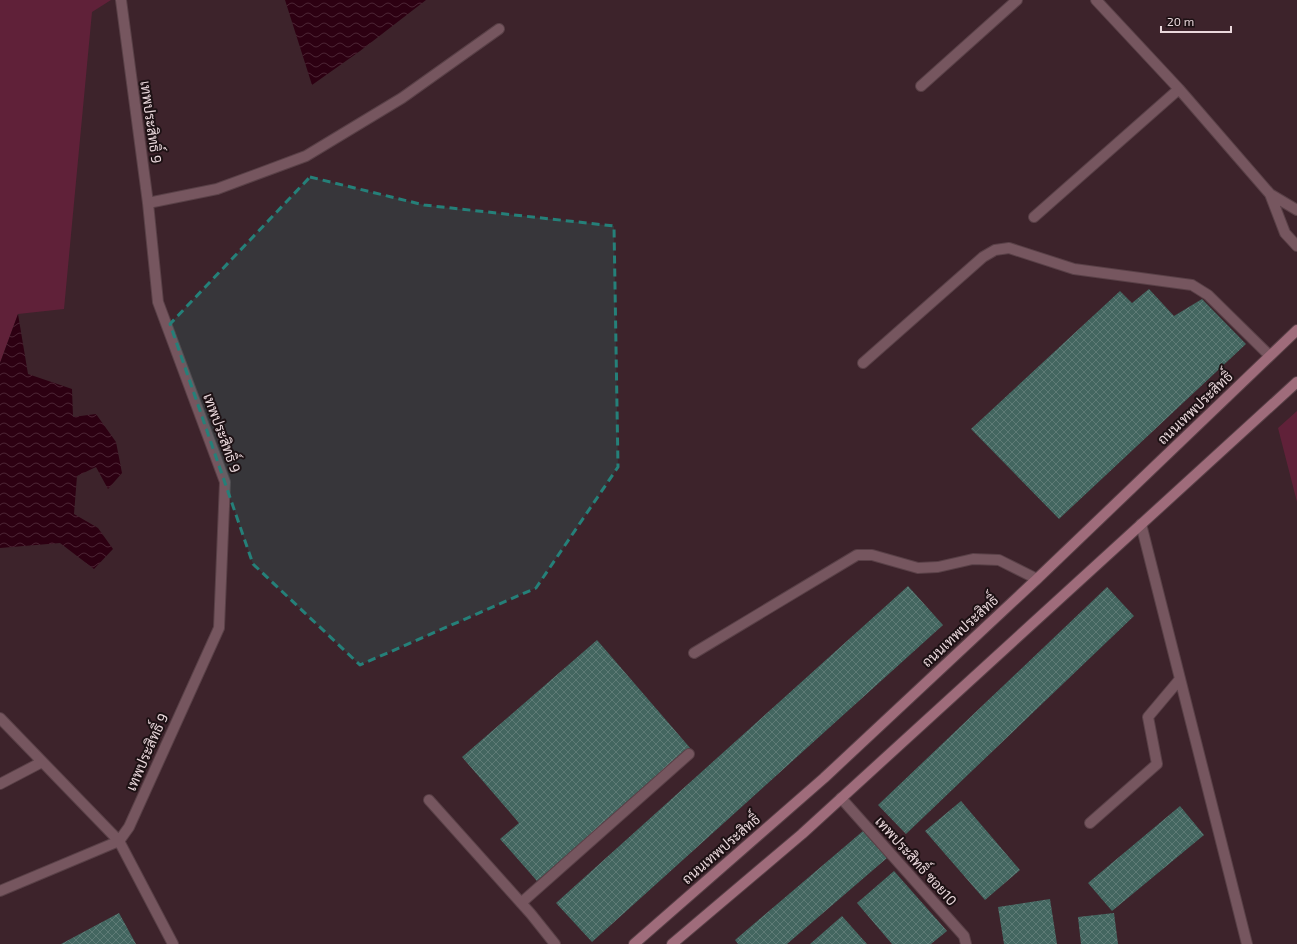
<svg xmlns="http://www.w3.org/2000/svg" width="1297" height="944" viewBox="0 0 1297 944" font-family="'Exo 2',Sarabun,sans-serif">
<defs>
<pattern id="water-waves" width="16" height="10" patternUnits="userSpaceOnUse"><rect width="16" height="10" fill="#2d0012"/><path d="M0 5q4-4 8 0t8 0" fill="none" stroke="#4c2434"/></pattern>
<pattern id="building-cross-hatch" width="8" height="8" patternUnits="userSpaceOnUse"><rect width="8" height="8" fill="#436660"/><path d="M0 0l8 8M0 8l8-8" fill="none" stroke="#5e7b76"/></pattern>
</defs>
<rect width="100%" height="100%" fill="#3d232b"/>
<path fill="#602139" d="M0,0H111L92,12L64,309L18,314L0,363Z
M1297,411V502L1278,428Z"/>
<path fill="url(#water-waves)" d="M285,0H426L360,51L312,85Z
M18,314L28,374L72,389L73,417L96,414L116,442L122,473L108,489L96,467L77,476L74,514L98,528L113,549L94,569L60,543L0,548V363Z"/>
<path fill="url(#building-cross-hatch)" d="M1149,289L1174,316L1202,299L1246,344L1059,519L971,429L1120,291L1132,303Z
M908,586L943,625L592,942L556,903Z
M1107,587L1134,616L906,834L878,805Z
M597,640L691,749L537,881L500,839L519,823L462,757Z
M961,801L1020,870L985,900L925,831Z
M1180,806L1204,835L1112,911L1088,883Z
M863,831L887,858L787,944H738L735,940Z
M894,871L947,931L931,944H892L857,903Z
M1050,899L1057,944H1004L998,907Z
M119,913L136,944H61Z
M1114,913L1118,944H1081L1078,917Z
M842,916L867,944H810Z"/>
<g fill="none" stroke-linecap="round" stroke-linejoin="round">
<g stroke="#594047" stroke-width="12">
<path id="lane" d="M1141,524L1247,944
M694,653L857,555H872L918,568L938,567L973,559L999,560L1037,579
M429,800L531,914L555,944
M1090,823L1157,764L1148,717L1180,679
M521,903L689,754"/>
</g>
<g stroke="#594047" stroke-width="12">
<path id="street" d="M1096,0L1179,89L1270,194L1297,210
M921,86L1017,0
M1270,194L1285,233L1297,246
M148,203L217,189L306,156L402,98L499,29
M1034,217L1179,89
M863,363L983,257L995,250L1009,248L1074,269L1192,285L1208,295L1269,355
M0,718L119,841L173,944
M0,784L42,762
M841,798L964,936L966,944
M119,841L129,827L219,628L225,482L158,302L148,203L121,0
M0,891L119,841"/>
</g>
<g stroke="#594047" stroke-width="12">
<path id="secondary" d="M634,944L824,778L1037,579L1297,330
M672,944L802,834L1297,382"/>
</g>
<use href="#lane" stroke="#76565f" stroke-width="10"/>
<use href="#street" stroke="#76565f" stroke-width="10"/>
<use href="#secondary" stroke="#9f6c7b" stroke-width="10"/>
</g>
<path fill="#258079" fill-opacity="0.2" stroke="#258079" stroke-width="3" stroke-dasharray="8 5" stroke-linejoin="round" d="M310,177L424,205L614,226L618,467L536,588L360,665L253,564L170,324Z"/>
<g text-anchor="middle" stroke-width="4" stroke-linejoin="round" paint-order="stroke">
<g font-size="14" fill="#ead8dc" stroke="#1d1114">
<text transform="translate(151 122) rotate(82)" y="5">เทพประสิทธิ์ 9</text>
<text transform="translate(1195 408) rotate(-44)" y="5">ถนนเทพประสิทธิ์</text>
<text transform="translate(222 433) rotate(70)" y="5">เทพประสิทธิ์ 9</text>
<text transform="translate(960 631) rotate(-43)" y="5">ถนนเทพประสิทธิ์</text>
<text transform="translate(147 752) rotate(-66)" y="5">เทพประสิทธิ์ 9</text>
<text transform="translate(721 849) rotate(-41)" y="5">ถนนเทพประสิทธิ์</text>
<text transform="translate(916 861) rotate(48)" y="5">เทพประสิทธิ์ ซอย10</text>
</g>
</g>
<path d="M1161 26v6h70v-6" fill="none" stroke="#ead8dc" stroke-width="2"/>
<text x="1167" y="26" font-size="12" fill="#ead8dc" stroke="#1d1114" stroke-width="3" paint-order="stroke">20 m</text>
</svg>
